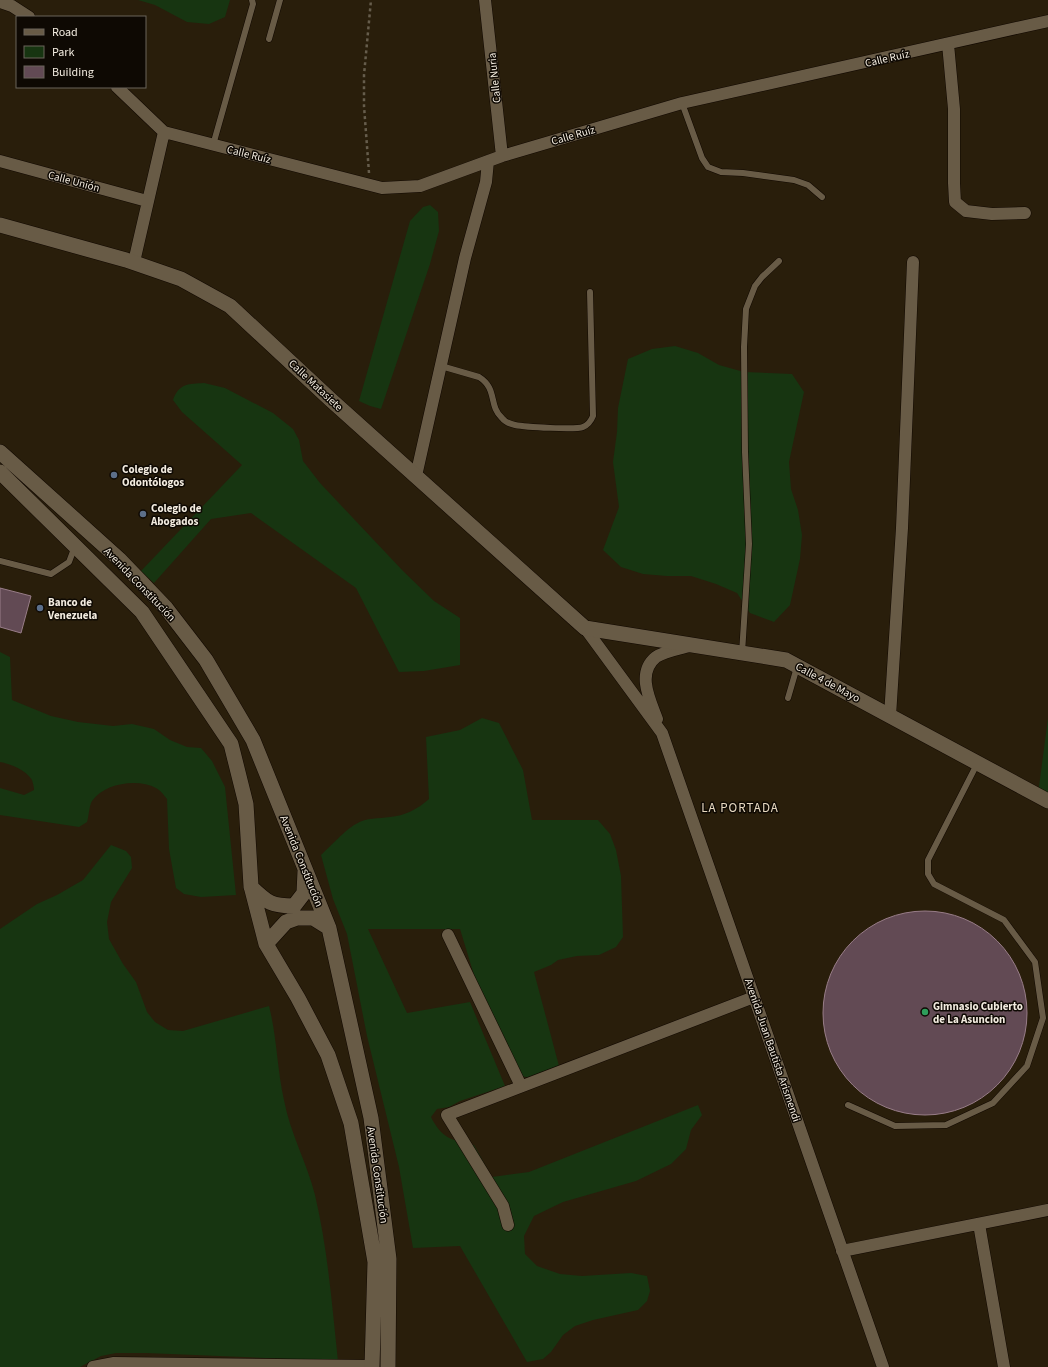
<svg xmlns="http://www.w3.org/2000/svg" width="1048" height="1367" viewBox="0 0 1048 1367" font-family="'Source Sans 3',sans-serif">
<rect width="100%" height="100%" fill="#291e0b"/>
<path fill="#173511" d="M138,0H230L225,17L209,24L187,22L155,5Z
M430,205L438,212L439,231L430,264L381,409L370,406L359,401L410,221L423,207Z
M675,346L698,353L719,365L744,372L792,374L804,392L789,462L791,489L798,510L802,535L800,559L790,605L774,622L750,613L737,593L716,584L691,576H667L643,574L621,567L603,550L619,507L613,462L617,432L618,408L628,359L652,349Z
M204,383L225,388L273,413L293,429L299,440L303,461L320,483L403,571L434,601L460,618V665L424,671L399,672L356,588L251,513L211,519L154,583L141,571L242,465L182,412L173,400C179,383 189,384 204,383Z
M0,652L10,657L12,700L51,716L78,722L113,726L132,724L154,729L170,740L187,747L201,748L212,761L225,787L236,895L201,897L184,894L176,888L169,849L167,799C164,795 160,790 156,788C138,778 104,783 92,801C89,806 89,816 87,822L79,827L0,815V788L24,795L34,790C34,787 33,783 32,780C26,770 11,764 0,762Z
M482,718L499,723L523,770L532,820H598L610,834L616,850L621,876L623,937L616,947L599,955L577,956L558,960L551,965L534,972L559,1066L535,1079L521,1076L478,988L460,929H368L407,1013L470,1002L505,1086L460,1101L449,1107L437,1109L431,1117C442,1139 452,1140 474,1145L492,1177L529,1172L698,1105L702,1115L691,1130L686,1149L671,1164L636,1181L563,1202L534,1216L524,1236L525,1254L537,1266L560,1274L582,1276L631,1273L647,1276L650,1291L647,1301L638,1310L593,1320L575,1326L563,1335L551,1352L543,1359L527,1362L460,1246L413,1248L399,1167L367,1036L347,934L333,899L321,855C330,847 346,829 356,824C367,817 378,819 390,817C404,816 418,809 429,799L426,737L460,730Z
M1048,718V799L1038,794Z
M111,845L126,851L131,857L132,868L111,902L107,922L109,939L123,964L136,982L147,1012L155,1022L168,1030L183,1031L269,1006C277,1037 277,1069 284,1100C290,1133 307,1163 315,1195C328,1250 332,1306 338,1361L146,1353H116L101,1356L80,1367H0V929L37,904L57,895L83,880Z"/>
<path fill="#624a54" stroke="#987d88" d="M0,588L31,596L21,633L0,627Z
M823 1013a102 102 0 1 1 204 0a102 102 0 1 1-204 0Z"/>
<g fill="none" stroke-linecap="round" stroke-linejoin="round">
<g stroke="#110800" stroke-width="7">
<path id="service" d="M269,39L280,0
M682,103L702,158L708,167L721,172L743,173L794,180L808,185L822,197
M213,145L253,4L252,0
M441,366L479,377C498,389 488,405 502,418C505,422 510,424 515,425C525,427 576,430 583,427C588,425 591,421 593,416L590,292
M0,561L51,574L69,562L75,546
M742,653L749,544L745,452L744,347L746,309L755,286L762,277L779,261
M788,698L797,667
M848,1105L895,1126L946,1125L993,1103L1027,1066L1043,1018L1035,962L1004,920L934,884L928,874V860L977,764"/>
</g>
<g stroke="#110800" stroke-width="13">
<path id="minor" d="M485,0L502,156
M0,2L12,6L29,17
M948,44L954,109V183L955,202L966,211L992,214L1025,213
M117,87L164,132L382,188L420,186L502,156L682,103L1048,21
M0,161L147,201
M134,262L164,132
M416,476L465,258L486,182L488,161
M585,628L662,733L883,1367
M890,716L902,528L913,262
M657,719C650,700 636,673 656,657C665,651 679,649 689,646
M448,935L521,1086
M979,1224L1004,1367
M508,1225L503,1206L447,1115L754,997
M842,1251L1048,1210
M93,1367L114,1363L372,1366"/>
</g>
<g stroke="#110800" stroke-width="16">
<path id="tertiary" d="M0,225L126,260L181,279L230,306L331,400L585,628L786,660L1048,801
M0,452L119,559L166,608L206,660L253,740L329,928L371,1118L389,1259L388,1367
M0,472L142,612L231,744L246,804L251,886L266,944L298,998L328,1055L351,1123L375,1262L372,1367
M251,887C268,903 271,906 294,906L304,893L305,871
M266,944L286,922L297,918H313L329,928"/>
</g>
<path stroke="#665d4c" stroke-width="2.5" stroke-dasharray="3 3" stroke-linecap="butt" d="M369,173L364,106V75L371,0"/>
<use href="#service" stroke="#685b46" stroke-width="6"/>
<use href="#minor" stroke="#685b46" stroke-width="12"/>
<use href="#tertiary" stroke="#685b46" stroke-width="15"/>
</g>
<g fill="#5c6f8a" stroke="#0e0903" stroke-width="1.5">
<circle cx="114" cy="475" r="4"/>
<circle cx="143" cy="514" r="4"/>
<circle cx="40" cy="608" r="4"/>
</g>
<circle fill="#2e9e5b" stroke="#0e0903" stroke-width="1.5" cx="925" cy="1012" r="4"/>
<g text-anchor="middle" stroke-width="3" stroke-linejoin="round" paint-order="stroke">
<g font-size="11" fill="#f3ece0" stroke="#0e0903">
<text transform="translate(887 58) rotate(-13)" y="4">Calle Ruíz</text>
<text transform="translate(494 78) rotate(-96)" y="4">Calle Nuria</text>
<text transform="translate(573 135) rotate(-16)" y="4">Calle Ruíz</text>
<text transform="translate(249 154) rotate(14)" y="4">Calle Ruíz</text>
<text transform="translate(74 181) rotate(15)" y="4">Calle Unión</text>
<text transform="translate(316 385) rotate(43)" y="4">Calle Matasiete</text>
<text transform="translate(140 584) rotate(46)" y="4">Avenida Constitución</text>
<text transform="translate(828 682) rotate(28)" y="4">Calle 4 de Mayo</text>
<text transform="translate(302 861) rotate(68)" y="4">Avenida Constitución</text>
<text transform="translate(773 1050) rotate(71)" y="4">Avenida Juan Bautista Arismendi</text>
<text transform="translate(378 1175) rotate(82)" y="4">Avenida Constitución</text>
</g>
<g font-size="11" font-weight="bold" fill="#f3ece0" stroke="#0e0903" text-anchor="start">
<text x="122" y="473">Colegio de<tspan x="122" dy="13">Odontólogos</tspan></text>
<text x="151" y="512">Colegio de<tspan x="151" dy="13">Abogados</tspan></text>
<text x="48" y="606">Banco de<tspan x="48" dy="13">Venezuela</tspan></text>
<text x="933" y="1010">Gimnasio Cubierto<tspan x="933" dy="13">de La Asuncion</tspan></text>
</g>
<g font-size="13" letter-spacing="1" fill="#e6d8c0" stroke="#0e0903">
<text x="740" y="812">LA PORTADA</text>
</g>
</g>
<rect x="16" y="16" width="130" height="72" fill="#0e0903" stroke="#6a645b"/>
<rect x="24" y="29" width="20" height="6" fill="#685b46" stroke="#6a645b"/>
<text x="52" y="36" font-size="12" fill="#f3ece0">Road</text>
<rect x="24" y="46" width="20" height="12" fill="#173511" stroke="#6a645b"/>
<text x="52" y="56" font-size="12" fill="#f3ece0">Park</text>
<rect x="24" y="66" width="20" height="12" fill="#624a54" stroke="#6a645b"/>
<text x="52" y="76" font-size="12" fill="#f3ece0">Building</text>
</svg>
